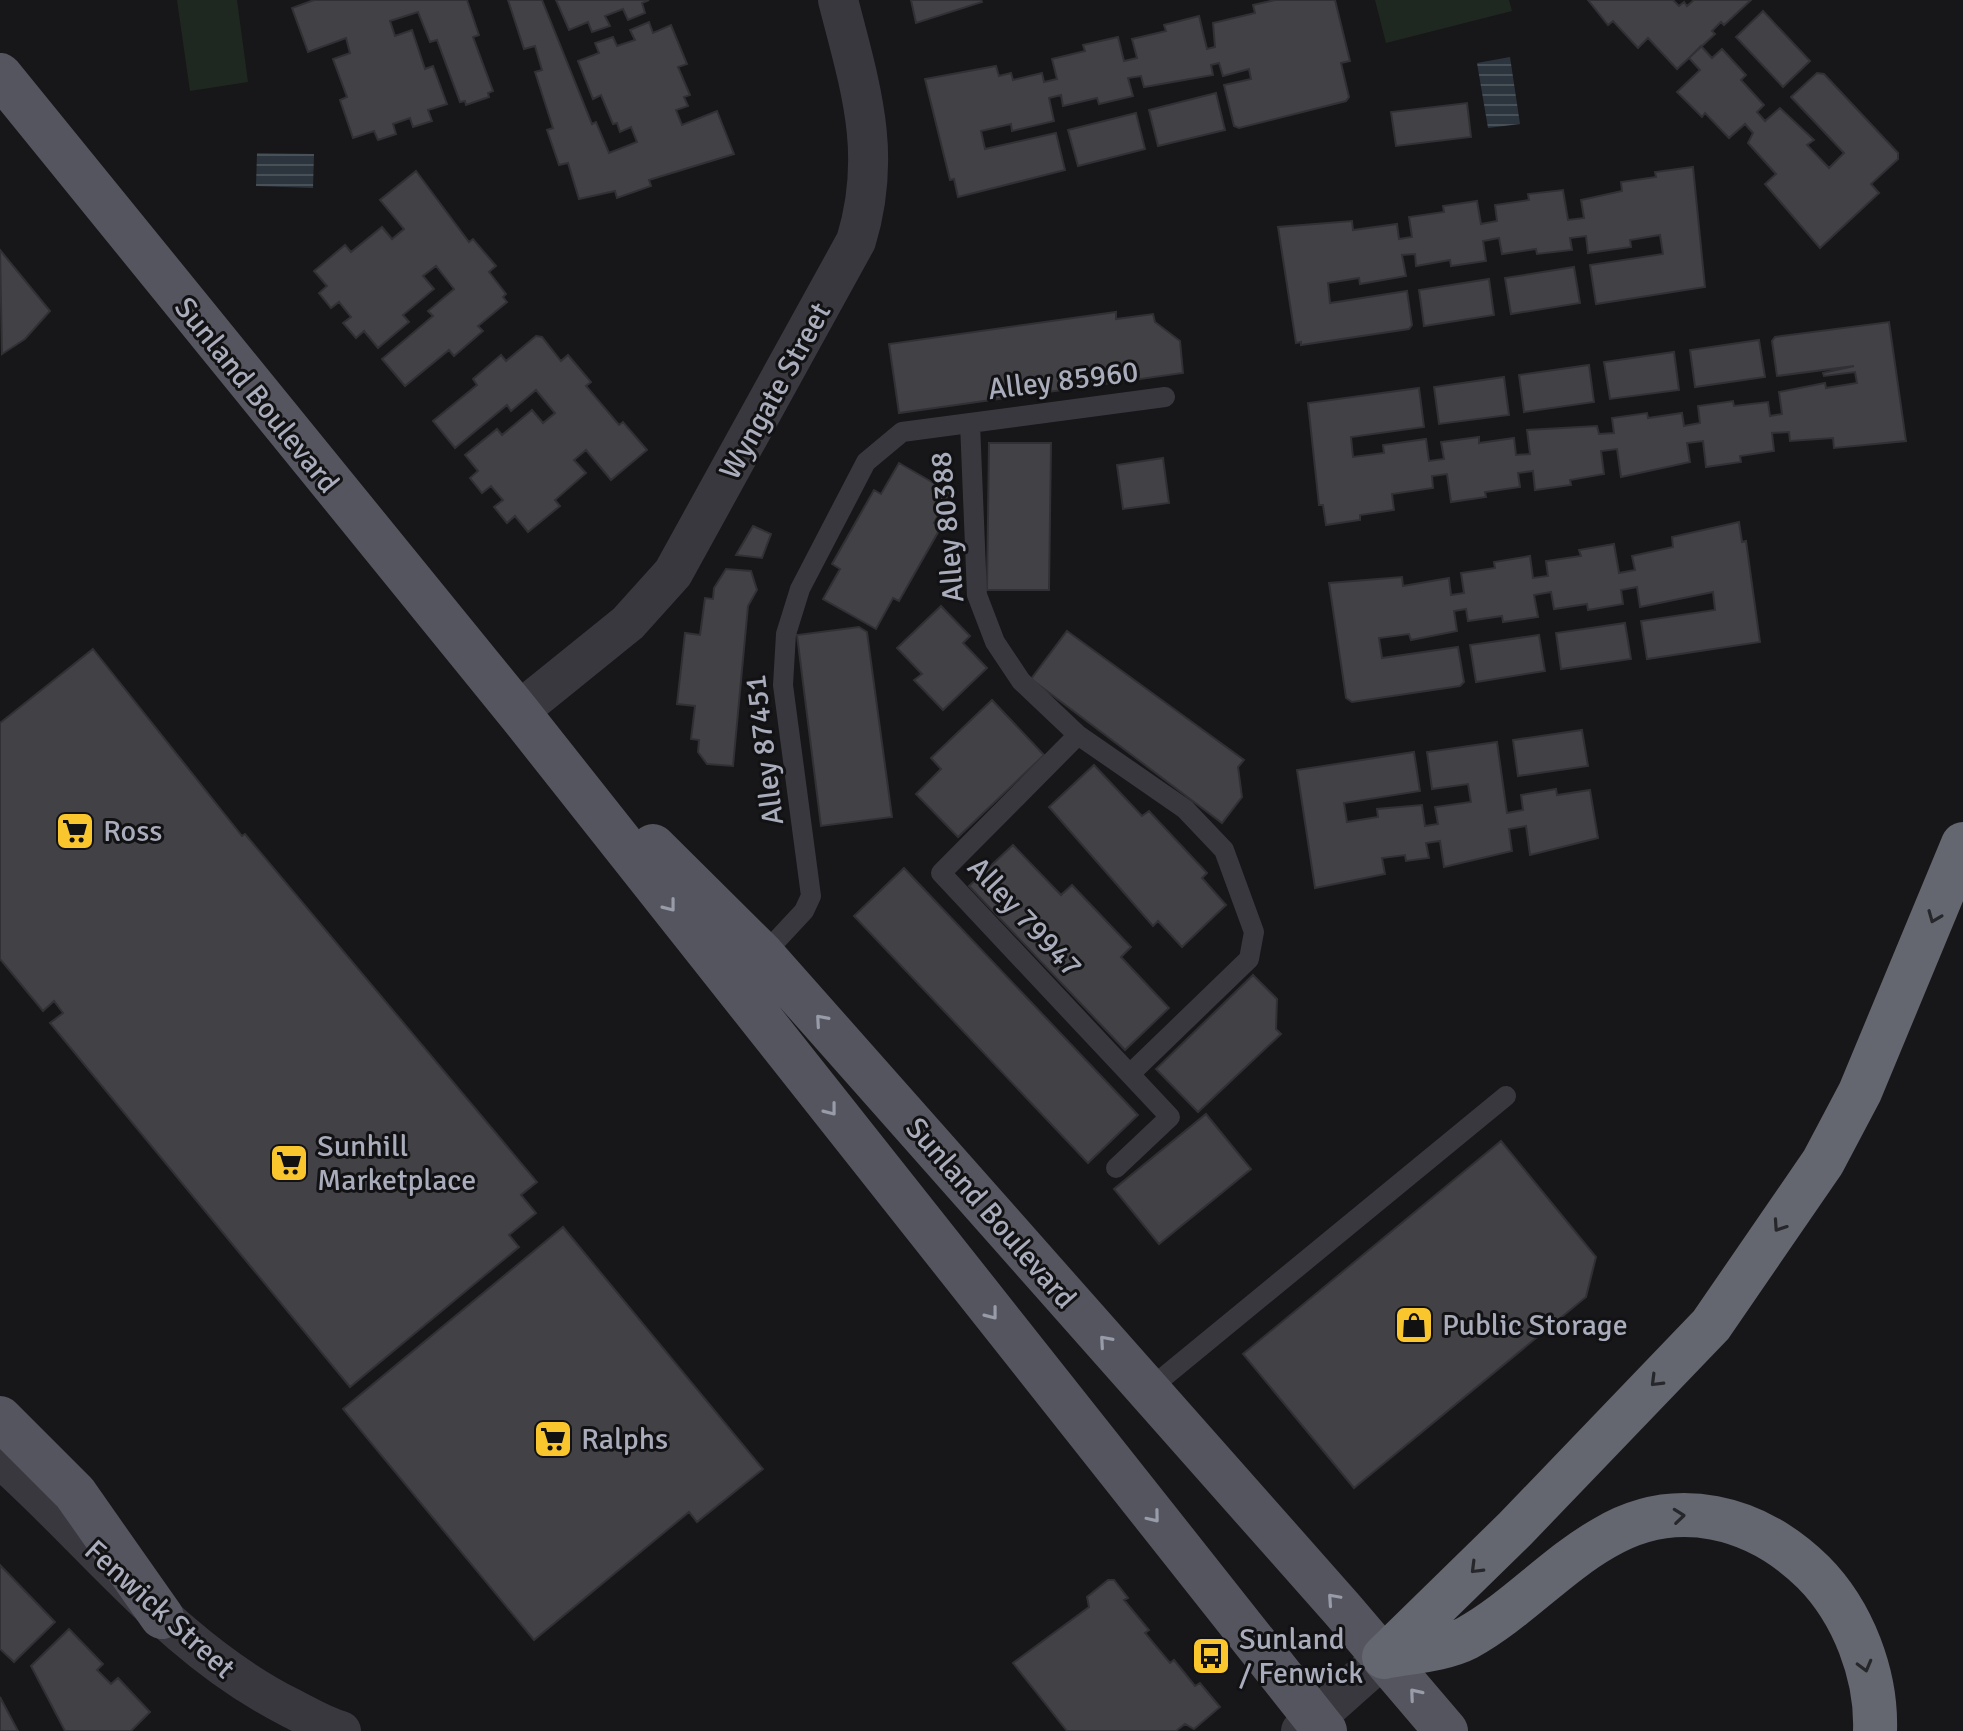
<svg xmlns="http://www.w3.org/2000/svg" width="1963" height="1731" viewBox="0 0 1963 1731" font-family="Signika,sans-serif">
<defs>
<pattern id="water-rules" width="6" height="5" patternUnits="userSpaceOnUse" patternTransform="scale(2)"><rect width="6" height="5" fill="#2c353e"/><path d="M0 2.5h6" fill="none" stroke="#485058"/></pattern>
</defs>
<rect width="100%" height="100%" fill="#171719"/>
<path fill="#1f2820" d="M177,0H237L248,82L190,91Z
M1375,0H1509L1512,11L1386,43Z"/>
<path fill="url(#water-rules)" d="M1510,57L1520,124L1488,128L1477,63Z
M257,153L314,154L313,188L256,186Z"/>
<path fill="#414146" stroke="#313135" stroke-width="2" d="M314,0H467L479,35L473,37L493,91L488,93L489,97L466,105L465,101L460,102L437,40L430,42L418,12L390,21L395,36L412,30L425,69L433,66L447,104L428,110L432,121L413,127L410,118L393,124L396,134L378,140L374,131L353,138L340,100L347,97L333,59L350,53L346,38L308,52L292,8Z
M508,0H542L592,124L596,122L609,153L637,142L631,127L620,132L617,123L613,124L601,95L593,99L578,61L599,53L595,43L613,37L617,46L635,40L630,30L649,22L653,33L671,25L687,64L678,67L690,95L684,97L688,106L676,110L682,125L717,111L734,154L649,180L651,186L617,198L615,191L579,199L568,163L559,165L547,130L553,128L535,72L542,70L535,46L524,49Z
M556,0H649L642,3L645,13L628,20L623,9L605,16L610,26L592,32L588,22L569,30Z
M911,0H981L982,2L916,23Z
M1275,0H1335L1350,61L1341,63L1349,97L1346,101L1239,128L1234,126L1224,85L1251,79L1249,69L1223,76L1219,63L1211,65L1213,75L1144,87L1141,76L1128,78L1133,96L1099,104L1097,98L1063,106L1061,95L1049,98L1054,121L1012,131L1011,124L981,131L985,149L1056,133L1065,170L958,197L954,179L950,180L925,79L996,66L999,76L1011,73L1013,80L1042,73L1044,82L1057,79L1052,59L1085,51L1083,45L1118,37L1124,61L1137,58L1132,39L1166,31L1164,25L1199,16L1207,49L1215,47L1213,23L1255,13L1253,5Z
M1588,0H1673L1679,6L1684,2L1687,6L1694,0H1751L1724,25L1721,22L1712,31L1715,34L1677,69L1648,38L1638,48L1613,21L1608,25Z
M1763,11L1810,61L1783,87L1736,37Z
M1701,46L1712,58L1722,49L1746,75L1741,80L1764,105L1757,112L1765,121L1780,108L1814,140L1807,145L1829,168L1844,153L1791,97L1817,73L1824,74L1898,153V159L1871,184L1879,193L1820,248L1765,184L1776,174L1748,143L1753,133L1745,124L1729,138L1705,113L1702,117L1677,92L1700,70L1689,58Z
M1216,93L1225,130L1158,146L1149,110Z
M1467,103L1471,137L1396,146L1391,112Z
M1136,113L1145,149L1078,166L1068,130Z
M1693,167L1705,287L1596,304L1590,265L1663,254L1660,235L1630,240L1631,247L1588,253L1586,236L1570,238L1572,250L1537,254L1536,249L1502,254L1499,238L1483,241L1486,261L1451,266L1450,260L1416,266L1415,254L1402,255L1406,276L1360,284L1359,278L1328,283L1330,303L1407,291L1412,325L1409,329L1301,345V342L1296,343L1278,227L1352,221L1353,230L1397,224L1399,239L1412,237L1409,217L1444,212L1443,206L1477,201L1481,224L1497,221L1495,205L1529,200L1528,194L1563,190L1568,220L1584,218L1581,200L1622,191L1621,182L1656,177L1655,172Z
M416,171L469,242L473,239L496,266L489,272L506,294L503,297L507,302L478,326L483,331L454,356L449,350L405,386L382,359L433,316L428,311L454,289L436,266L423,276L434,289L403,315L409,322L378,348L364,331L356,338L343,323L351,317L339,302L331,308L319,293L327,286L314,271L345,245L351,252L382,227L392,239L404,229L380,200Z
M0,250L50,311L25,339L2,354Z
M1574,267L1580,303L1511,314L1505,278Z
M1489,279L1494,315L1424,326L1419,290Z
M1116,312V319L1153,314L1155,322L1180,341L1183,373L899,413L889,344Z
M1889,322L1906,441L1834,448L1833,438L1790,441L1789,432L1772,433L1774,451L1740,456L1741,462L1706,467L1703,441L1687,443L1690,462L1621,477L1617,449L1601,451L1604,474L1570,480L1571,485L1535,490L1533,471L1518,473L1520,487L1485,492L1486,497L1451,502L1447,474L1432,476L1433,488L1392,494L1394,510L1360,515V520L1326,525L1323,505H1319L1308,403L1419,388L1424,427L1351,437L1353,457L1384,453L1383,445L1426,439L1429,461L1444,459L1441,442L1479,437V443L1514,438L1516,455L1530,454L1527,430L1597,426L1599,434L1614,433L1612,418L1647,413L1648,418L1682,413L1684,426L1700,423L1698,406L1733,401L1734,406L1768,402L1770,416L1782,414L1779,392L1825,383L1826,388L1857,383L1855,372L1824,376L1823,373L1854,366L1777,376L1772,341L1775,337Z
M536,336L542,337L561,361L568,355L591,382L586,386L619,425L623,422L647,450L611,480L586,450L574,460L586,473L555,500L560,506L528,532L515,516L507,523L494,507L503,500L491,486L482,493L470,478L478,471L465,455L497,429L502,435L532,410L543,423L555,413L536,390L511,411L507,405L455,448L433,421L477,385L473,379L501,355L506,361Z
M1759,340L1765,377L1695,387L1690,350Z
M1674,352L1679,390L1610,399L1604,362Z
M1589,365L1594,402L1524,412L1519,375Z
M1504,377L1509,415L1439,424L1434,387Z
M989,443H1051L1049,590H987Z
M1163,458L1169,503L1123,509L1117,465Z
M899,463L951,493L934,523L941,527L899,601L893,598L876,629L823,599L840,569L832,564L874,490L881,494Z
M1739,522L1742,542L1746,541L1760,642L1647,659L1641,621L1715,610L1713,592L1640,607L1637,587L1621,590L1623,604L1588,610L1587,604L1554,609L1551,592L1534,595L1538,617L1503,622L1502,616L1468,621L1466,609L1454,611L1457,631L1411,640L1409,634L1379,638L1382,658L1458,647L1464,682L1460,686L1352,702L1346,698L1329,583L1402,577L1403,586L1449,578L1451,595L1464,593L1461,573L1495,568L1494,562L1530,556L1533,578L1548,576L1546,561L1581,556L1579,550L1614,544L1619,573L1635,570L1632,556L1673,547L1672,537Z
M753,526L771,534L762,558L736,555Z
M726,569L751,571L757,590L748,606L733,766L707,764L698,752L699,740L691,739L695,706L677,704L685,633L700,635L705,598L713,599L714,588Z
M941,606L970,636L963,643L987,668L943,710L914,680L922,674L897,648Z
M1625,623L1631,659L1561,669L1556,633Z
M859,627L867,632L892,817L821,826L797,635Z
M1067,631L1244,760L1238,767L1242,797L1222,823L1031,679Z
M1539,635L1545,671L1476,682L1470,645Z
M93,649L242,836L245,834L537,1182L521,1195L536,1213L509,1235L519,1247L350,1387L50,1023L63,1013L54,1001L43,1011L0,959V723Z
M992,700L1044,755L958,837L916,794L941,769L931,758Z
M1582,730L1588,766L1518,776L1513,740Z
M1497,742L1507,813L1523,810L1521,795L1556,789L1557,795L1590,790L1598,838L1530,855L1526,826L1509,829L1512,851L1444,867L1440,841L1426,843L1429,858L1406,861L1405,855L1382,858L1385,874L1315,888L1297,770L1414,752L1420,791L1344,803L1347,822L1378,817L1377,809L1422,805L1425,826L1438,824L1435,807L1471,802L1468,784L1432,789L1427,752Z
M1094,765L1142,816L1149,811L1207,873L1202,878L1226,905L1182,947L1158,921L1153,926L1049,807Z
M1013,845L1061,895L1072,885L1131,947L1121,957L1169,1008L1125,1050L969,886Z
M904,868L1138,1115L1088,1163L854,916Z
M1253,975L1277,999L1276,1029L1281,1034L1198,1112L1156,1069Z
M1206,1114L1251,1169L1159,1244L1114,1189Z
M1501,1141L1596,1257L1586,1297L1354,1488L1243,1354Z
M563,1227L763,1469L697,1522L689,1512L534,1640L343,1409Z
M0,1565L55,1622L14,1662L0,1649Z
M1108,1580H1114L1128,1598L1124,1600L1149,1630L1145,1633L1170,1663L1174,1660L1195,1686L1200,1683L1220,1707L1194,1729L1185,1724L1176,1731H1067L1013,1663L1089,1607L1087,1597Z
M69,1629L103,1664L97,1670L111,1684L118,1678L150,1712L131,1731H65L31,1666Z
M0,1697L18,1731H0Z"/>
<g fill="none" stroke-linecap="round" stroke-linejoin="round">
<path stroke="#38383e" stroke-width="20" d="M970,423L977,595L995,642L1021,681L1078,735L1185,809L1224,850L1254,932L1249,959L1130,1074
M1078,735L941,873L1170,1117L1116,1168
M763,955L804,911L811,896L783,685L786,634L800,589L866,462L902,432L1165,397
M1148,1390L1506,1096"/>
<path stroke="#38383e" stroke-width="40" d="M518,712L628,623L673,573L856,241C883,153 860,86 838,0
M0,1458C96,1543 173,1649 291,1708C307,1716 323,1726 341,1731
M1301,1731L1384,1657"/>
<path stroke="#54555e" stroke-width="44" d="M0,75L518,712L1325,1731
M653,846L763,955L1342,1609L1446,1731
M0,1418L75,1493L162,1617"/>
<path stroke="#646670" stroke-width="44" d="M1384,1657L1515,1529L1711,1325L1823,1162L1860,1092L1963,844
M1384,1657C1409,1652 1444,1650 1467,1638C1516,1611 1555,1566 1604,1538C1676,1495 1756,1516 1813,1572C1853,1612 1877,1675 1875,1731"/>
</g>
<defs><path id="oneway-chevron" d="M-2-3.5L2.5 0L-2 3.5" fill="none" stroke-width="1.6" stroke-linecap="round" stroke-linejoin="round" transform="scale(2)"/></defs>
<g stroke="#989ba8">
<use href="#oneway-chevron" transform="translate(670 906) rotate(52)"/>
<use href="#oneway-chevron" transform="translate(821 1020) rotate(-131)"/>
<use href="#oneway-chevron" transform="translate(831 1110) rotate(52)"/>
<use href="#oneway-chevron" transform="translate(992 1314) rotate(52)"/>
<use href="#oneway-chevron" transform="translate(1105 1341) rotate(-131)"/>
<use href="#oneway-chevron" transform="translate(1154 1517) rotate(51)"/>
<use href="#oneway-chevron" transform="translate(1333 1599) rotate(-132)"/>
<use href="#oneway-chevron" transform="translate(1415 1694) rotate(-130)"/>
</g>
<g stroke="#26272b">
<use href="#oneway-chevron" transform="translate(1934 917) rotate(112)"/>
<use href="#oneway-chevron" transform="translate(1779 1226) rotate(124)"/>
<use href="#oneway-chevron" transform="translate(1656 1381) rotate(135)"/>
<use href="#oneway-chevron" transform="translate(1679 1516) rotate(-6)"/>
<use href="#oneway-chevron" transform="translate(1476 1568) rotate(135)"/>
<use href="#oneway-chevron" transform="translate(1865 1666) rotate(75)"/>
</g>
<defs>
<g id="supermarket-square" transform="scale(2)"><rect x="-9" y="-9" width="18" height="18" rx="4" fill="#fac62e" stroke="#121214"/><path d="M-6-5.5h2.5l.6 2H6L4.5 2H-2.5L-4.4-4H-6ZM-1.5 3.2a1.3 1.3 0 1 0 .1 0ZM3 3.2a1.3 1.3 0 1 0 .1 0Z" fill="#111"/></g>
<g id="shop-square" transform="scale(2)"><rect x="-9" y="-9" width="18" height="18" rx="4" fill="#fac62e" stroke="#121214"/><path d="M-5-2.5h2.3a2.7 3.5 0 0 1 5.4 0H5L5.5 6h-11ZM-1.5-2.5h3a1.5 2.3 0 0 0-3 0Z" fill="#111"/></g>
<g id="bus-square" transform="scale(2)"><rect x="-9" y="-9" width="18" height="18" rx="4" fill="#fac62e" stroke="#121214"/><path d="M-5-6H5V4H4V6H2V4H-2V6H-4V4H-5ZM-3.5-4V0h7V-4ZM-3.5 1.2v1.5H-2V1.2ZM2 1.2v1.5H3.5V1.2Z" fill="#111"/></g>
</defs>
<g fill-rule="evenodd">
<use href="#supermarket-square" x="75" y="831"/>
<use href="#supermarket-square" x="289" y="1163"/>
<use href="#shop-square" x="1414" y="1325"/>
<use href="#supermarket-square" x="553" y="1439"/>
<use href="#bus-square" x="1211" y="1656"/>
</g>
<g text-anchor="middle" stroke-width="6" stroke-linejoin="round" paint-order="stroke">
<g font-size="30" fill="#a9acba" stroke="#121214">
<text transform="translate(1063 380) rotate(-7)" y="10">Alley 85960</text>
<text transform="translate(775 391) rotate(-61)" y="10">Wyngate Street</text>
<text transform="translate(257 395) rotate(51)" y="10">Sunland Boulevard</text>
<text transform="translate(947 527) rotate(-95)" y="10">Alley 80388</text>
<text transform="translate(764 750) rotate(-97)" y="10">Alley 87451</text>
<text transform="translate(1025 917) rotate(47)" y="10">Alley 79947</text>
<text transform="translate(991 1213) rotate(49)" y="10">Sunland Boulevard</text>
<text transform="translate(160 1609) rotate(42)" y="10">Fenwick Street</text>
</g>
<g font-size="30" fill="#a9acba" stroke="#121214" text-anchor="start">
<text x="103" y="841">Ross</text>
<text x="317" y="1156">Sunhill<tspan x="317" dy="34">Marketplace</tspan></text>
<text x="1442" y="1335">Public Storage</text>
<text x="581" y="1449">Ralphs</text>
<text x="1239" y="1649">Sunland<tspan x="1239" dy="34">/ Fenwick</tspan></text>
</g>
</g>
</svg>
